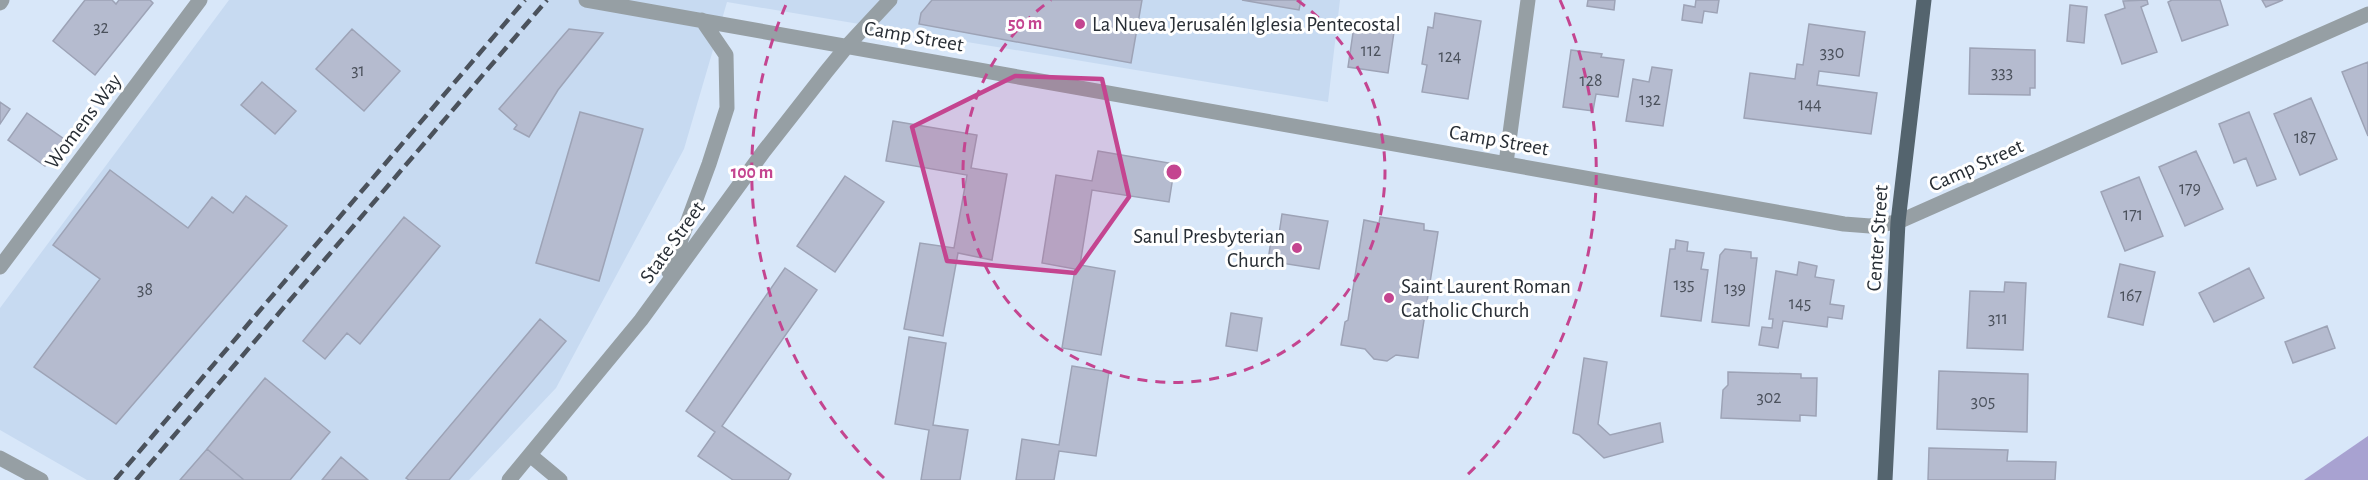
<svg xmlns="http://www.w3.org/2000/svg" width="2368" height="480" viewBox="0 0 2368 480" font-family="'Alegreya Sans',sans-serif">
<rect width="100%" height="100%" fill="#d8e7f9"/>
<path fill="#c7daf1" d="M229,0H1340L1328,102L727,2L684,149L556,388L469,480H87L0,430V308Z"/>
<path fill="#a8a2d1" d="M2368,436V480H2304Z"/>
<path fill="#b5bbcf" stroke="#9da3b6" stroke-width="1.5" d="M85,0H112L116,4L119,0H150L153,3L95,75L53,41Z
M932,0H1142L1131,63L919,24L921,13Z
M1242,0H1301L1299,10Z
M1588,0H1615L1614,10L1587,6Z
M1696,0H1719L1717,13L1704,11L1702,23L1682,20L1684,5L1695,7Z
M2147,0L2148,4L2141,7L2157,52L2122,64L2105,15L2125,8L2123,1Z
M2172,0H2220L2228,25L2182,41L2168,2Z
M2262,0H2283L2266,7Z
M2070,5L2087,7L2084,43L2067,41Z
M1435,13L1481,21L1468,99L1422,92L1427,65L1422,64L1428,27L1433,28Z
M1809,24L1865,32L1859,76L1819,71L1817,85L1877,93L1871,134L1744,118L1750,73L1795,79L1797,64L1803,65Z
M1354,26L1394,32L1388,73L1348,67Z
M352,29L400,71L364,111L316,69Z
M569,29L603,33L558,90L529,137L514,129L517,125L499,109Z
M1970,48L2035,50V88H2030V95L1969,94Z
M1571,50L1602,54L1601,57L1624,60L1618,97L1596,94L1593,111L1563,107Z
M2368,62V136L2342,72Z
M1652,67L1672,70L1663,126L1626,121L1633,79L1649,82Z
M262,82L296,111L275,134L241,105Z
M2311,98L2337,159L2300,175L2274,114Z
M0,102L10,109L0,124Z
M580,112L643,129L599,281L536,263Z
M2249,112L2276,179L2257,186L2246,158L2234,163L2219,124Z
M27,113L64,139L45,166L8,140Z
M893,121L977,135L971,168L1007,174L992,260L958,253L943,336L904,329L920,243L954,248L967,175L886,161Z
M1098,151L1175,164L1169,202L1092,190L1080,265L1115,271L1101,355L1062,348L1075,269L1042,263L1056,175L1092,181Z
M2196,151L2223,209L2185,226L2159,167Z
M110,170L188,228L212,197L233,213L246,196L287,226L116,424L34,367L100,279L53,245Z
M845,176L884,202L835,272L797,246Z
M2139,177L2163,236L2125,251L2101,192Z
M1282,214L1328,221L1319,269L1268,261L1272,233L1279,234Z
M404,217L440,246L360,344L347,333L325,359L303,341Z
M1380,217L1424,224V230L1438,232L1418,358L1396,355L1387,361L1374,359L1365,349L1341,345L1345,322L1348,320L1364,220L1379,223Z
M1676,240L1688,242L1687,251L1704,253L1701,269L1708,270L1701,321L1661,316L1670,249H1675Z
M1725,249L1751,252V258H1757L1749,326L1712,322L1720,255Z
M1799,262L1817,266L1815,277L1834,280L1830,304L1844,306L1842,319L1828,317L1827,327L1783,321L1778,348L1759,345L1762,327L1772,328L1773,319H1769L1776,271L1797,275Z
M2120,264L2155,272L2143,325L2108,317Z
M785,268L817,290L722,426L791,474L788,480H733L698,456L715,432L686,411Z
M2249,268L2264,298L2214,322L2199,293Z
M2005,282L2026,283L2023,350L1967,348L1970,291L2004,292Z
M1231,313L1262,318L1257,351L1226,346Z
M540,319L566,341L449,480H409L406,478Z
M2327,326L2335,348L2293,363L2285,342Z
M909,337L946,343L933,425L968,430L960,480H921L929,430L895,424Z
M1584,358L1607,362L1598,424L1610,435L1660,423L1663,442L1604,458L1579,435L1573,433Z
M1072,366L1109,372L1096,456L1059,451L1054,480H1016L1022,439L1059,445Z
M1939,371L2028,374L2027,432L1937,429Z
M1728,372L1801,374V378H1817L1816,416L1800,415V421L1721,418L1723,390L1728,385Z
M265,378L330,432L290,480H244L207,449Z
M1929,448L2008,450L2007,461L2056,462L2055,480H1928Z
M207,449L244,480H180Z
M341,457L368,480H322Z"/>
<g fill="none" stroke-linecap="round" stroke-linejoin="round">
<path stroke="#969fa4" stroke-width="15" d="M586,0L1844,224L1870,226L1898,222L2368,14
M0,3L2,0
M1506,163L1528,0
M0,267L200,0
M669,272L709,164L727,108L726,55L702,20
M530,455L560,480
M0,458L41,480
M509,480L641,320L764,151L826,72L848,45L890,0"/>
<path stroke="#54646e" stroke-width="15" d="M1885,480L1898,222L1924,0"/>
<path stroke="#4b525c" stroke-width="4.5" stroke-dasharray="12 6" stroke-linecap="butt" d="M115,480L525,0
M136,480L547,0"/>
</g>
<path fill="#c44590" fill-opacity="0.2" stroke="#c44590" stroke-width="4.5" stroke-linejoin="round" d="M1015,76L1102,79L1129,197L1075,273L947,261L912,127Z"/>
<g fill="none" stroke="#c44590" stroke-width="3" stroke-dasharray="10 8">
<path d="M1297 0A211 211 0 1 1 1051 0"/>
<path d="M884 478A422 422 0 0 1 788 0M1560 0A422 422 0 0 1 1464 478"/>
</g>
<g fill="#c44590" stroke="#fff" stroke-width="2">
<circle cx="1080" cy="24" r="6"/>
<circle cx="1297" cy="248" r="6"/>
<circle cx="1389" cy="298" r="6"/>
</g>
<g text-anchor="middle" stroke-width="6" stroke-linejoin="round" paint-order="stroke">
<g font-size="18" fill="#4b515c">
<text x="101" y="33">32</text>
<text x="1371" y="56">112</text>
<text x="1832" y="58">330</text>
<text x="1450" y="62">124</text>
<text x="358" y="76">31</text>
<text x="2002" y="78">333</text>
<text x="1591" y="86">128</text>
<text x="1650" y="105">132</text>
<text x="1810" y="110">144</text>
<text x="2305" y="143">187</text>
<text x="2190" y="194">179</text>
<text x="2133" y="220">171</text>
<text x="1684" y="290">135</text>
<text x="1735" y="294">139</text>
<text x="145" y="295">38</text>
<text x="2131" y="301">167</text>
<text x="1800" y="309">145</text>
<text x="1998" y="324">311</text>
<text x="1769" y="403">302</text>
<text x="1983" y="407">305</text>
</g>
<g font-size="21" fill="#282e35" stroke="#fff" text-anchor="start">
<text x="1092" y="31">La Nueva Jerusalén Iglesia Pentecostal</text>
<text x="1285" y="243" text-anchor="end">Sanul Presbyterian<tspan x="1285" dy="24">Church</tspan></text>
<text x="1401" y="293">Saint Laurent Roman<tspan x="1401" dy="24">Catholic Church</tspan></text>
</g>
<g font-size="21" fill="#282e35" stroke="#fff">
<text transform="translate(914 36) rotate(10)" y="7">Camp Street</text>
<text transform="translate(83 121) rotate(-53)" y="7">Womens Way</text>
<text transform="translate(1499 140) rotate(10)" y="7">Camp Street</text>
<text transform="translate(1976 165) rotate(-24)" y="7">Camp Street</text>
<text transform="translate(1877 238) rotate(-86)" y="7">Center Street</text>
<text transform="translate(672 242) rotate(-54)" y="7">State Street</text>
</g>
</g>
<circle cx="1174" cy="172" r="9" fill="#c44590" stroke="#fff" stroke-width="3"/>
<g font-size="18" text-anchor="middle" font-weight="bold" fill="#c44590" stroke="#fff" stroke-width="6" stroke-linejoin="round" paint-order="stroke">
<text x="1025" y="29">50 m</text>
<text x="752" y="178">100 m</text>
</g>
</svg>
